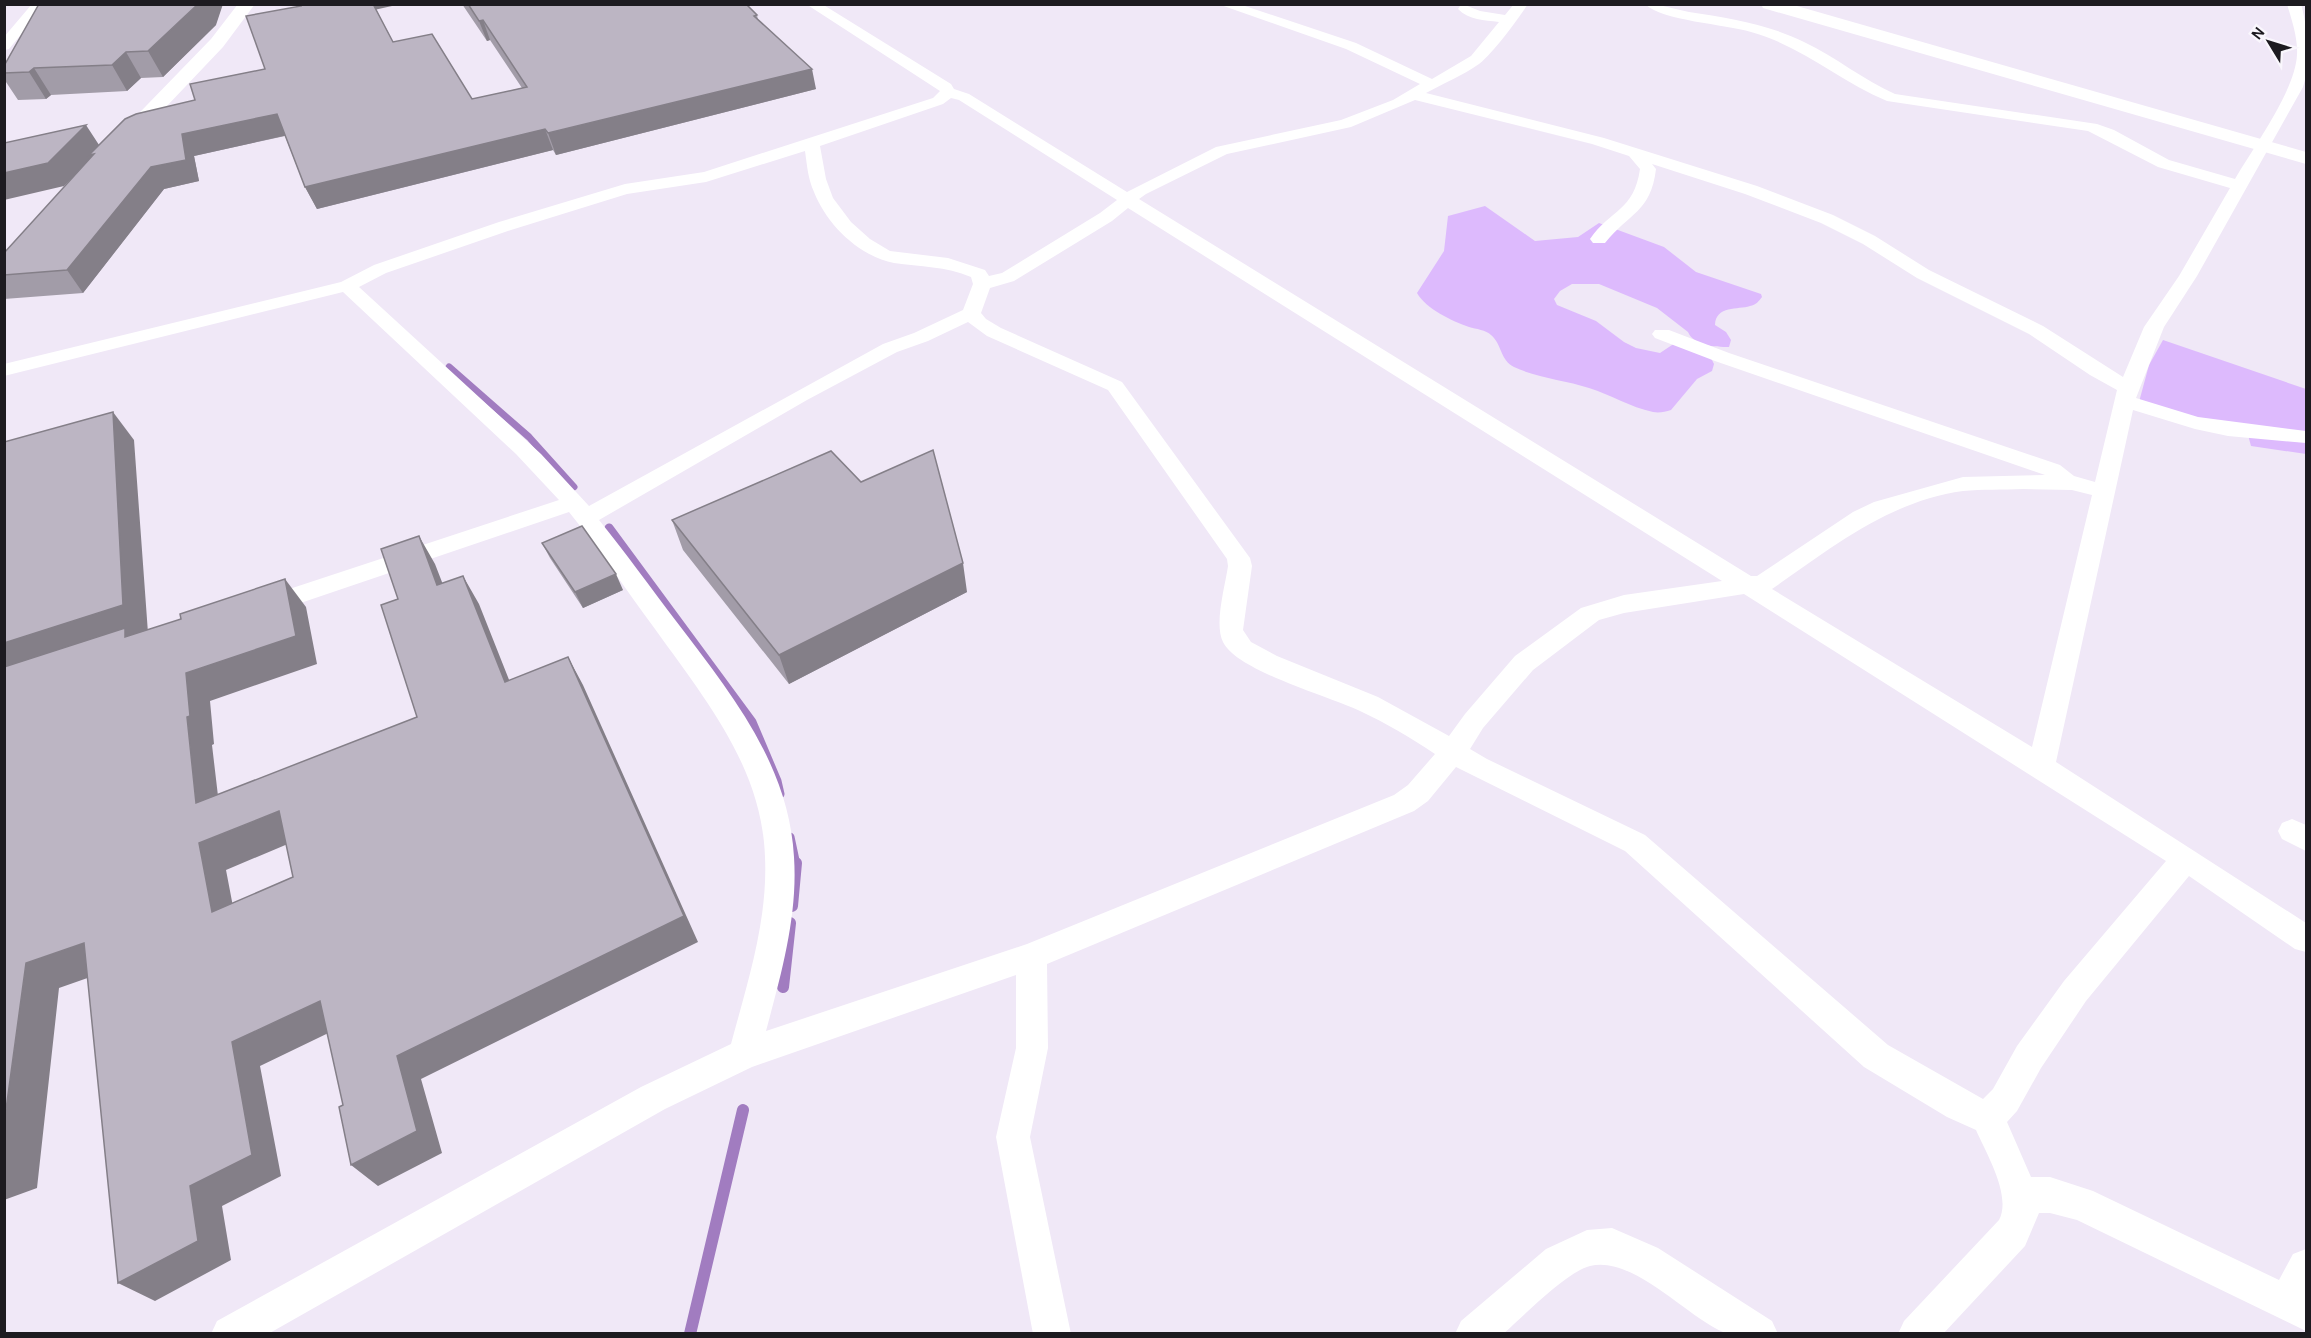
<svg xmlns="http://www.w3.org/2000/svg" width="2311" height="1338" viewBox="0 0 2311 1338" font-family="Karla,sans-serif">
<rect width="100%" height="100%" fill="#f0e8f7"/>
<path fill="#ddbafd" d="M1485,206L1535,241L1578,237L1599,223L1664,247L1696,272L1761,294L1762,297C1759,301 1756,305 1750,306C1738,310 1716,305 1715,325L1726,332L1731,340L1729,347C1715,347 1694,346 1688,332L1657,308L1599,284H1572L1560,291L1554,299L1557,305L1596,321L1624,342L1636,348L1660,353L1675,343L1711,358L1714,364L1712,371L1697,379L1671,410C1665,412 1659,413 1653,412C1630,407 1611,395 1589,388C1565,380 1537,378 1514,367C1500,360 1502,344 1491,335C1486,330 1476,329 1469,327C1452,321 1426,309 1417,293L1444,251L1448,216Z
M2163,340L2306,389V454L2251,446L2248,435L2224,425L2139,402L2149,365Z"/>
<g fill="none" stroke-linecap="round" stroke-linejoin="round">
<path stroke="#a17cc0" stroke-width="7" d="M449,367L529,437L574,487"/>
<path stroke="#a17cc0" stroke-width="9" d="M609,528L752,722L777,781L780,794
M790,837L796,865"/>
<path stroke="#a17cc0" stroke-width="12" d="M792,906L796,863
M783,987L790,923
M690,1334L743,1110"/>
<path fill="#fff" fill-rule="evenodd" d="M32,4H46L9,49L4,50V37Z
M806,4H822L951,84L954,89L969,94L1127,192L1216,147L1341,120L1393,100L1420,84L1346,49L1218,4H1239L1356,43L1432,79L1471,56L1499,22C1484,20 1469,20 1458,9L1460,6L1465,5L1480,11L1505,15L1514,4H1528C1517,20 1495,51 1479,64C1462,76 1444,83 1426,93L1604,138L1757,186L1833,215L1875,236L1929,270L2043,326L2123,377L2144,327L2179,276L2230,188L2158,167L2088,131L1887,101C1839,81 1802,46 1751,32C1725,24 1662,21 1645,4C1661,4 1674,9 1689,12C1728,18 1768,24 1804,42C1836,57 1863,80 1895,94L2097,124L2114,130L2169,160L2235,179C2254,146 2295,91 2297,55C2298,38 2292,21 2287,4H2301C2308,29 2311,63 2303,87L2197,276L2164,327L2136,398L2198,417L2306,431V443L2228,436L2195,429L2133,410L2056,762L2306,923V952L2295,949L2189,876L2086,1001L2041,1068L2017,1111L2007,1122L2031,1177H2050L2093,1191L2279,1280L2293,1254L2306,1249V1331L2077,1220L2050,1213H2039L2025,1246L1943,1334H1898L1904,1321L1999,1220C2012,1196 1986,1153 1976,1130L1947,1117L1864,1067L1625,851L1456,767L1428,801L1414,811L1047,964L1048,1048L1030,1137L1071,1334H1033L996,1137L1016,1048V975L752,1067L665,1109L268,1334H211L217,1321L641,1087L731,1044C747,984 768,921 765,857C762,767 705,699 655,629C626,590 599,549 569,512L274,612L265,615L256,612L253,606L256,600L559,500L516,454L343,292L4,376V364L341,282L374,265L499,222L625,184L704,172L933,98L940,91ZM951,98L959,100L1117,200L1100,213L1002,273L989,276L985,270L948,258L890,251L870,239L851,222L833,198L826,179L820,146L943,104ZM1415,100L1592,144L1629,156L1640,169C1634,211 1611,209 1590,239L1593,243H1605C1629,213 1651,212 1656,169L1652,164L1745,194L1821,223L1863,244L1917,278L2029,334L2090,375L2117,390L2095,482L2074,476L2060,465L1729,353L1669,330H1655L1652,334L1655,338L1715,361L2045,475L1963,477L1874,502L1853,512L1757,576H1751L1139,199L1146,194L1227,154L1351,127ZM805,151C807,165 808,179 814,192C827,225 859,256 894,263C920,267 946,266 971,277L973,284L963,310L914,333L883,344L589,506L541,454L359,287L386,273L511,230L627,194L706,182ZM1128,208L1722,581L1624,595L1581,608L1515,656L1465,714L1449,736L1378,697L1277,656L1251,642L1243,630L1252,566L1250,558L1122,382L1001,328L986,319L981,313L990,288L1014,281L1112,221ZM968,322L987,336L1108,390L1227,559L1228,566C1225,587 1214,624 1223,642C1237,671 1329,696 1360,711C1386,723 1411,738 1435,754L1408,785L1394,795L1027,944L766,1031C781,975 798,916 794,857C789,764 730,692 676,621C650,587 626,553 599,520L807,400L897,352L928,341ZM2023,489L2072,490L2092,495L2032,747L1772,589C1831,548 1889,501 1963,491C1982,489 2003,490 2023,489ZM1744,594L2166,861L2064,981L2017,1046L1993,1089L1983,1099L1888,1045L1645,835L1487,759L1470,749L1483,728L1533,670L1599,620L1624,613Z
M2292,819L2306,825V851L2282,839L2278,831L2282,823Z
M1612,1228L1658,1248L1772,1321L1778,1334C1764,1334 1734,1337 1723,1332C1686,1316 1632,1255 1590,1266C1566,1272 1524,1316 1503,1334H1455L1461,1321L1546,1249L1587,1230Z"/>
<path fill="#fff" fill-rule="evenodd" d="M238,4H255L223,47L128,147L121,149L114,147L111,143L114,139L211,39Z
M1761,4H1790L2306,152V164L1763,8Z"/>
</g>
<path fill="#a29ca8" d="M462,4H746L757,15L758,20L816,89L556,155L553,150L317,209L305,187L285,136L194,156L199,181L164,189L83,293L4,299V253L80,170L64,186L99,145L265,69L376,9L393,42L472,99L522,88L490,40L487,41Z
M216,25L163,77L141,78L127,91L51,95L46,99L18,100L4,79V66Z
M861,482L967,592L789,684L683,550L672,520Z
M542,543L623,590L583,608L550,558Z"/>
<path fill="#847f88" d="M198,4H223L216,25L163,77L148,51Z
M372,4H401L374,10Z
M483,20L490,40L487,41L479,21Z
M126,52L141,78L127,91L112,65Z
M34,68L51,95L46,99L29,72Z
M812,69L816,89L556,155L548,133Z
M277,114L288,135L194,156L199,181L164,189L83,293L67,270L151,167L182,134Z
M86,125L101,148L64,186L4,200V173Z
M545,129L553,150L317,209L305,187Z
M113,412L134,440L148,633L4,680V643Z
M419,536L435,564L454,613L437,585Z
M963,563L967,592L789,684L779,655Z
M616,574L623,590L583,608L575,592Z
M463,576L479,604L521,710L505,682Z
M285,579L306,607L317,664L210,701L214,744L212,745L222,830L196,803L187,717L186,673Z
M568,657L583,685L698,942L421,1079L442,1153L378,1186L351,1165L397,1056Z
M279,811L302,838L226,870L239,938L212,912L199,843Z
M84,943L116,968L59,988L37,1188L4,1200V1124L26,963Z
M320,1001L345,1025L260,1066L281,1176L222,1206L231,1260L155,1301L118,1283L190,1186L232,1042Z"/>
<path fill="#bcb5c3" stroke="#847f88" stroke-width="1.5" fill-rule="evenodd" d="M39,4H198L148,51L126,52L112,65L34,68L29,72L4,73V66Z
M300,4H373L393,42L432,34L472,99L527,87L483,20L479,21L468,4H746L757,15L754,16L812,69L548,133L545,129L305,187L277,114L182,134L186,160L151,167L67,270L4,275V253L94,154L89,155L125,119L136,114L195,100L190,84L265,69L246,16L301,6Z
M86,125L48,163L4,173V143Z
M113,412L123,605L4,643V442Z
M933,450L963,563L779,655L672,520L831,451L861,482Z
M582,526L616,574L575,592L542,543Z
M419,536L437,585L463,576L505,682L568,657L684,916L397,1056L417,1131L351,1165L339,1107L343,1105L320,1001L232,1042L252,1155L190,1186L198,1241L118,1283L84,943L26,963L4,1124V667L125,628V637L181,619L180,614L285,579L296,636L186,673L190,716L187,717L196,803L417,717L381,605L398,599L381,549ZM279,811L293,877L212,912L199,843Z"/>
<rect width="2311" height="1338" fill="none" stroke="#1d1b20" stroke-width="12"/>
<g transform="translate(2269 42) rotate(308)" stroke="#faf7fd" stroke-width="4.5" paint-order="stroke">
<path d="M0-4.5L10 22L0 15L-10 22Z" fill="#1d1b20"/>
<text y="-9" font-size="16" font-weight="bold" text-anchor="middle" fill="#1d1b20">N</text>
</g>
</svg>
